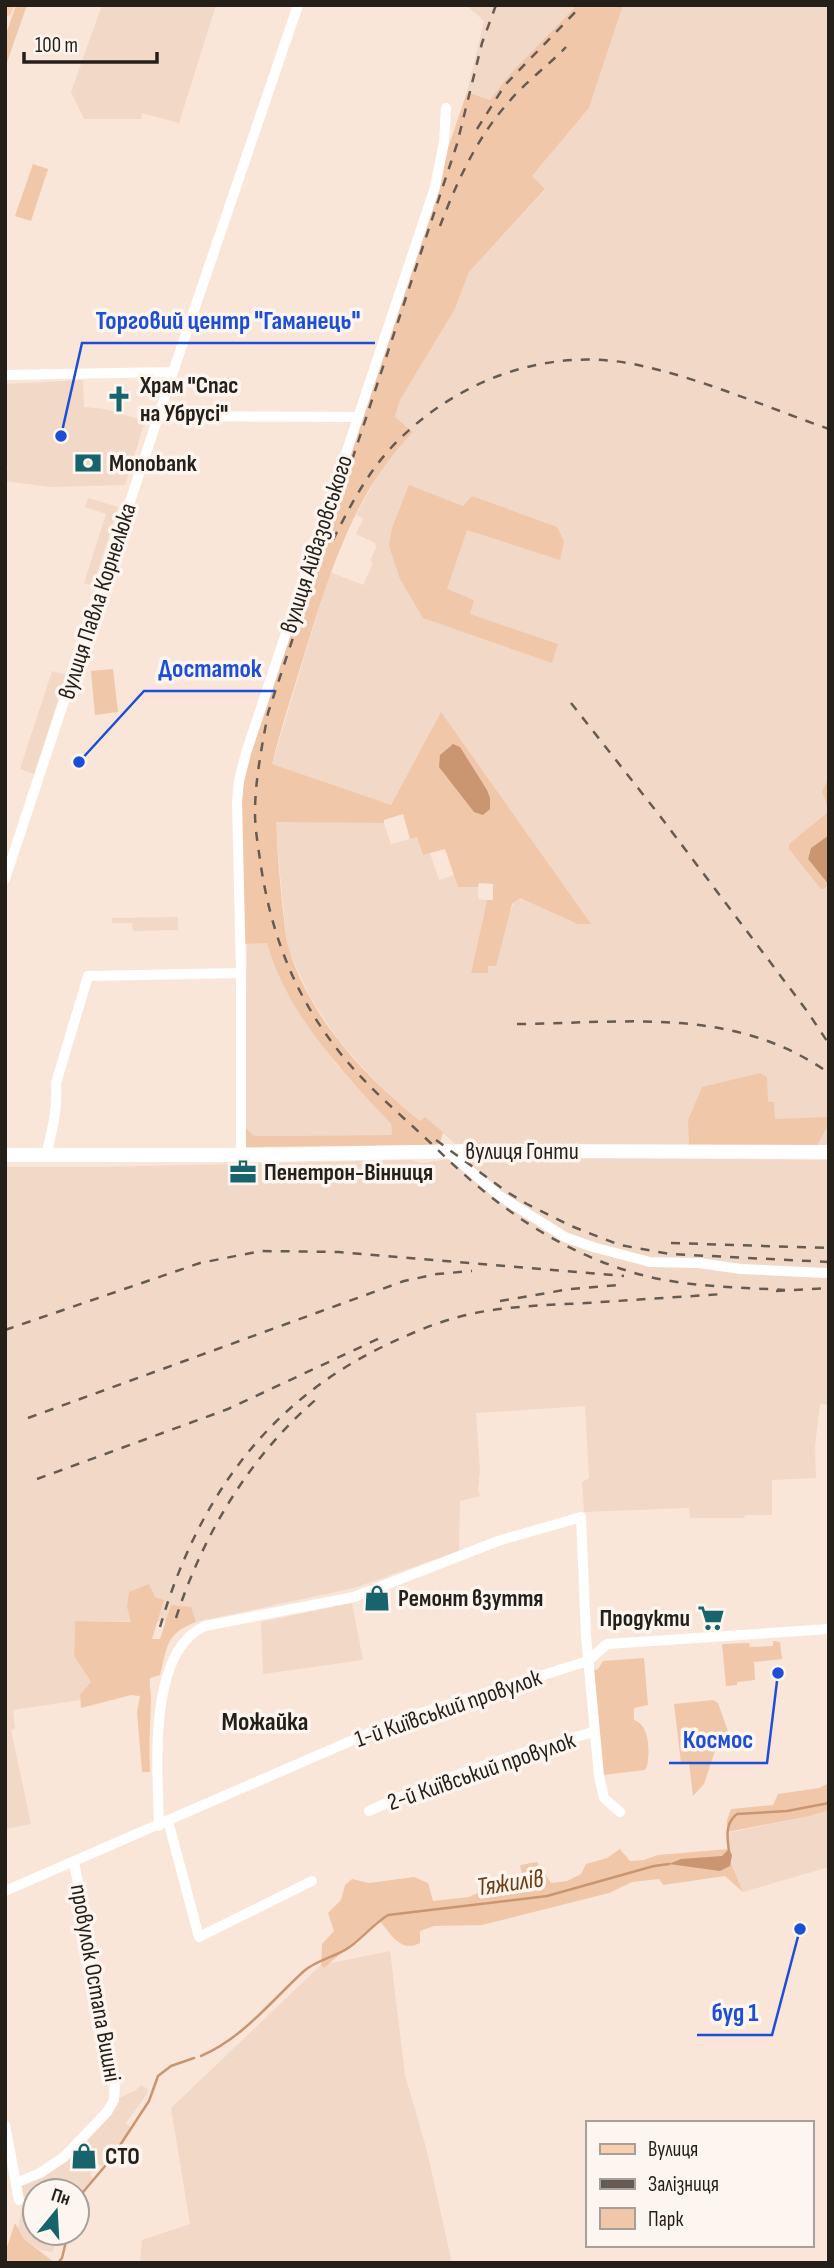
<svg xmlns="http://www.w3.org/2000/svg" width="834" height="2268" viewBox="0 0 834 2268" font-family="'Sofia Sans Condensed',sans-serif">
<rect width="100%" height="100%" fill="#f9e6d9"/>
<path fill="#f2d8c7" d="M102,5H216L179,123L142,113L141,119H84L71,92Z
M466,5H577L509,75L490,100L467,92L484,21Z
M623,5H829V776L822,792L829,811L789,844V849L824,889L829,886V1152L463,1151L425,1117L421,1122L390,1097L358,1062L339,1041L310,997L287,946L275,821L384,823L391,844L417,837L423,854L430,853L439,880L454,875L458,887H478V899L487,900L471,973L488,966L515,900L520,898L578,923L441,713L391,806L272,764L330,572L363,585L373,563L370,561L376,548L375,543L356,534L363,519L356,515L385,463L412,432L395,417L400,400L455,309L469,272L545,190L532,176L589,108Z
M83,380L84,407L105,409L145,421L125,485L50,487L5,481L8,466L5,465V384Z
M88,498L118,507L93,586L84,583L106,514L85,507Z
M52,671L66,675L34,774L20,769Z
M178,917V930L133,931L132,923H112V918Z
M267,942L275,966L286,988L318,1039L337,1065L391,1124L392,1135L259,1136L253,1135L244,1126L247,944Z
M471,1156L829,1160V1405L820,1404L815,1446L816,1478L772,1480V1515H745L744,1518H690L689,1508L584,1512L582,1482L589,1478L585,1406L476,1413L480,1471L478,1490L480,1496L460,1501L459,1551L354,1588L196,1622L75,1621L74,1656L91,1682L80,1694V1700L13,1710L15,1729L11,1730L31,1824L5,1829V1167H100L412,1160L422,1163Z
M352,1603L363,1660L263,1674L261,1622Z
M829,1810V1867L743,1892L730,1861L731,1855L727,1833L810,1816Z
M390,1951L405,2075L427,2151L452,2263H140L142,2240L190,2224L171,2108L321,1965Z
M141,2085L148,2089L147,2094L126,2123L131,2128L111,2159L103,2166L98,2164L90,2174L93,2179L77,2204V2191H35V2233H57L53,2252L40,2250L24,2239L18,2228L23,2201L20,2182L64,2157L114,2100L135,2091Z"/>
<path fill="#f1c7aa" d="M16,5H27L5,68V37Z
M577,5H623L589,108L532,176L545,189L469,272L455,309L400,400L395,417L413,432C356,490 330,570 307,646C295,685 282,724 272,764L391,805L441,712L591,924H578L520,898L512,904L496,966H488V973H471L487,900H493V884L479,883L478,887H458L445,849L423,855L417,837L410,839L403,814L384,820V823L276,822C277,852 280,882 283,912C285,924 285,938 289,949C310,1018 365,1077 420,1121L425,1117L443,1132L441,1140L437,1145L245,1147L244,1126L253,1135L259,1136L392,1135L391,1124C342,1071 287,1014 267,943L240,944L239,781L357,417L467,92L490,100L509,75Z
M33,164L48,169L31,221L15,216Z
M409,485L463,506L472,496L557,527L564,541L560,560L467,530L447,589L474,600L470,614L558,644L552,663L423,618L400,579L389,546L392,528Z
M113,669L118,712L95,715L91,671Z
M829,776V835L811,848L808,859L829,885L824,889H821L789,849V844L829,811L822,792Z
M760,1073L767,1077L768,1102H774L775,1119L828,1117L829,1123L817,1146L689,1145L688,1120L702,1087Z
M149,1584L155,1597L164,1600L152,1639H160L171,1605L191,1607L196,1622C165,1634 168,1646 160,1675L150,1678C149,1687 151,1691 151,1699C150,1724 149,1747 150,1772H142L137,1712L140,1696L131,1695L81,1708L80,1694L91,1682L74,1656L75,1621L131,1622L127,1607L129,1592Z
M773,1641L780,1642L782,1659L754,1662L755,1680L737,1682V1685L726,1686L722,1644L749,1643L750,1647L773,1646Z
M644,1658L648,1705L634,1708V1720C650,1725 650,1752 647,1766L645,1770L603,1775L592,1671L598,1669L603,1661Z
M713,1700L718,1703L730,1737V1748L715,1751L704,1784L693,1796L689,1763H681L674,1704Z
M829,1783V1810L810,1816L727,1832V1820L731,1809L773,1805L778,1794L819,1788Z
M620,1849L630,1861L644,1860L658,1855L729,1849L732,1855L730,1861L743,1892L725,1876L663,1885L659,1879L632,1882L609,1893L482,1925L434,1926L420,1931V1943C400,1953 391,1934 379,1920L324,1968L321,1965L322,1944L334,1931L328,1913L341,1900L345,1885L352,1879L369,1883L414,1877L428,1883L433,1901L469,1897L486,1889L524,1883L520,1865L537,1862L551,1883L567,1881L581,1874L586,1864L607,1858Z
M15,2223L24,2239L55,2263H5V2253Z"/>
<path fill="#ca9671" d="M453,744L460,747L487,790L490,798V809L483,815L474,812L439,767L440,755Z
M829,835V885L808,859L811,848Z
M729,1849L732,1855L730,1866L720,1871L669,1864L681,1859L722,1856Z"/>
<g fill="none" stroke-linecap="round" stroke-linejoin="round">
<path stroke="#ca9671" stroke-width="2.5" d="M729,1851C727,1837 725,1823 737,1814L787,1811L829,1803
M201,2056C243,2038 271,2001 304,1971C318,1959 337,1957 351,1946C364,1936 374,1924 388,1915L547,1896L654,1866L669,1864
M77,2204L84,2191L111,2159L149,2101L158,2076L171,2066L194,2058
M58,2263L62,2258L68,2233"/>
<path stroke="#fff" stroke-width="10" d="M5,375L173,372
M159,416L357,417
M5,879L173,372L298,5
M447,1151L501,1197L565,1237L593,1247L650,1262L699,1263L741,1269L825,1273
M46,1155C52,1131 58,1109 56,1083L88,976L241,973
M241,1155V973L237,802L239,781L246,753L435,187L444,142L446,108
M369,1811C442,1777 517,1754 593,1732
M168,1821L199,1937L312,1881
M159,1826C158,1772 146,1652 205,1626L354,1597L498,1541L581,1517L586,1636L599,1776L604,1798L620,1812
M5,1891L399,1720L588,1661L607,1644L829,1629
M5,2125L19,2200
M16,2183L40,2173L64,2157L107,2112L114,2100L115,2082L74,1862"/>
<path stroke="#fff" stroke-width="14" d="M5,1155H260L469,1151L829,1152"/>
<path stroke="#facfaf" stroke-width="14" d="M5,10L7,5"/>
<path stroke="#655b53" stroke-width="2.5" stroke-dasharray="9 9" stroke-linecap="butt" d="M496,5L482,43L457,144L268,713C262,746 255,780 255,813C255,829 258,845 260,860C270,930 293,993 337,1049C366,1087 404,1117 438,1150C493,1204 554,1248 628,1271C678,1287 733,1287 785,1290
M477,129L505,85L582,5
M440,226C456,184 477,137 508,103C525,82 548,66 566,47
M333,540C349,508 365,477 389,450C451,382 546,345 638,365C703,379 766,407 829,429
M571,703L660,816L807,1011L829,1044
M517,1024C628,1023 733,1006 829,1073
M436,1140L507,1192L527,1204L571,1226L620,1245L670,1254L829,1262
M671,1243L829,1248
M776,1291L829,1288
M500,1301L570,1289L618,1285
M5,1330L200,1263L261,1251L339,1252L624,1276
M28,1418L404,1281L437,1274L472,1271
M37,1479L228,1409L380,1338
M176,1618C203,1534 251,1454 319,1397
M160,1627C196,1504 263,1406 380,1348C411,1333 441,1320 475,1313C511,1306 548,1305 586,1303C632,1300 678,1297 723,1294"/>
</g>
<defs>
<g id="church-bare" transform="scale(2.1)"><path d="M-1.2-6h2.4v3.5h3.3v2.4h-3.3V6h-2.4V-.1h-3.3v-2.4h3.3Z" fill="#17646d" stroke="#fdf6f0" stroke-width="2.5" paint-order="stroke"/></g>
<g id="bank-bare" transform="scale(2.1)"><path d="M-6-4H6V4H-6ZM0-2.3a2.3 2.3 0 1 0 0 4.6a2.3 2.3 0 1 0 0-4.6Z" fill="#17646d" stroke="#fdf6f0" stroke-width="2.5" paint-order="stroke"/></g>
<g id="office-bare" transform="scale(2.1)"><path d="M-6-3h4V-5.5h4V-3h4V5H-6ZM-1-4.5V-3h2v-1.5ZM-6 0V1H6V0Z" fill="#17646d" stroke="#fdf6f0" stroke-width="2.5" paint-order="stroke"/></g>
<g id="shop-bare" transform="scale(2.1)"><path d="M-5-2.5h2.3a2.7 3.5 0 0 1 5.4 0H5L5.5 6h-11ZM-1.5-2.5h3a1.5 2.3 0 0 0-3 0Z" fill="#17646d" stroke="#fdf6f0" stroke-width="2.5" paint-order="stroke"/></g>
<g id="supermarket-bare" transform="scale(2.1)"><path d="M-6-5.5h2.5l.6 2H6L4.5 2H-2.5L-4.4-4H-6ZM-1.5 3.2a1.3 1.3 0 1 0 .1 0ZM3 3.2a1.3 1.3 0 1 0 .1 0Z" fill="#17646d" stroke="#fdf6f0" stroke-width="2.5" paint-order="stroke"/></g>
</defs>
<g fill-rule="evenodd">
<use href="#church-bare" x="119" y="399"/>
<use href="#bank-bare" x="88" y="463"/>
<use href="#office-bare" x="243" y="1172"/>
<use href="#shop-bare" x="377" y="1598"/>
<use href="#supermarket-bare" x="711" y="1618"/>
<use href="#shop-bare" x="84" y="2156"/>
</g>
<g text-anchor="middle" stroke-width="7" stroke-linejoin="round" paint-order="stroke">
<g font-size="24" font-weight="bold" fill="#251f1a" stroke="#fdf6f0" text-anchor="start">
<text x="140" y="393">Храм "Спас<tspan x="140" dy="28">на Убрусі"</tspan></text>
<text x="109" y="471">Monobank</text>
<text x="264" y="1180">Пенетрон-Вінниця</text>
<text x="398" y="1606">Ремонт взуття</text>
<text x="690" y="1626" text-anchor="end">Продукти</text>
<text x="105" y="2164">СТО</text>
</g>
<g font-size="24" fill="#251f1a" stroke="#fdf6f0">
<text transform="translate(316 544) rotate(-72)" y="8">вулиця Айвазовського</text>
<text transform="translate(97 601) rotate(-72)" y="8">вулиця Павла Корнелюка</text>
<text x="522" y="1159">вулиця Гонти</text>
<text transform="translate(448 1708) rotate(-19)" y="8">1-й Київський провулок</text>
<text transform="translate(481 1771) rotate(-19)" y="8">2-й Київський провулок</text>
<text transform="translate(96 1983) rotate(80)" y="8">провулок Остапа Вишні</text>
</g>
<g font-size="26" font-weight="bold" fill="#251f1a" stroke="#fdf6f0">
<text x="265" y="1730">Можайка</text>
</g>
<g font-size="26" font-style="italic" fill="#703e14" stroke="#fdf6f0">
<text transform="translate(510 1882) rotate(-8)" y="9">Тяжилів</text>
</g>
</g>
<path fill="none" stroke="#1d4ed8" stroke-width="2.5" d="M61 436L82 343H375M79 762L144 691H275M778 1673L767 1763H669M800 1929L772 2035H697"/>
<g fill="#1d4ed8" stroke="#fdf6f0" stroke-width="2.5">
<circle cx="61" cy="436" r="7"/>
<circle cx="79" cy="762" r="7"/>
<circle cx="778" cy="1673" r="7"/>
<circle cx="800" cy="1929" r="7"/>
</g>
<g font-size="26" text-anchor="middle" font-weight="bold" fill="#1d4ed8" stroke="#fdf6f0" stroke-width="7" stroke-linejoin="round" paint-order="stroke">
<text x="228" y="329">Торговий центр "Гаманець"</text>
<text x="210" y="677">Достаток</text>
<text x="718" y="1748">Космос</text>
<text x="735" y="2021">буд 1</text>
</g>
<rect width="834" height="2268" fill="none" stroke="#251f1a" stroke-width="14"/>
<rect x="586" y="2121" width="228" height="126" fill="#fdf6f0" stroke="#a7a09a" stroke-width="2"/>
<rect x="600" y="2144" width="35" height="10" fill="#facfaf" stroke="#a7a09a" stroke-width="2"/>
<text x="648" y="2156" font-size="21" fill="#251f1a">Вулиця</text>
<rect x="600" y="2179" width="35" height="10" fill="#655b53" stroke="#a7a09a" stroke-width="2"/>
<text x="648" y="2191" font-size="21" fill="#251f1a">Залізниця</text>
<rect x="600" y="2208" width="35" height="21" fill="#f1c7aa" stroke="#a7a09a" stroke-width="2"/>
<text x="648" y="2226" font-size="21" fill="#251f1a">Парк</text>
<g transform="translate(56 2212) rotate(18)"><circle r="33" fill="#fdf6f0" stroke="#a7a09a" stroke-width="2"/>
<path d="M0-5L12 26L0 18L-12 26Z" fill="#17646d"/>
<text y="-10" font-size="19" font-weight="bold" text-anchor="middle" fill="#251f1a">Пн</text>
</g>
<path d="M24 52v10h133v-10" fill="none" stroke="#251f1a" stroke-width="3.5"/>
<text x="35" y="52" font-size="21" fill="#251f1a" stroke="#fdf6f0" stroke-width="5" paint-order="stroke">100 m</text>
</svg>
